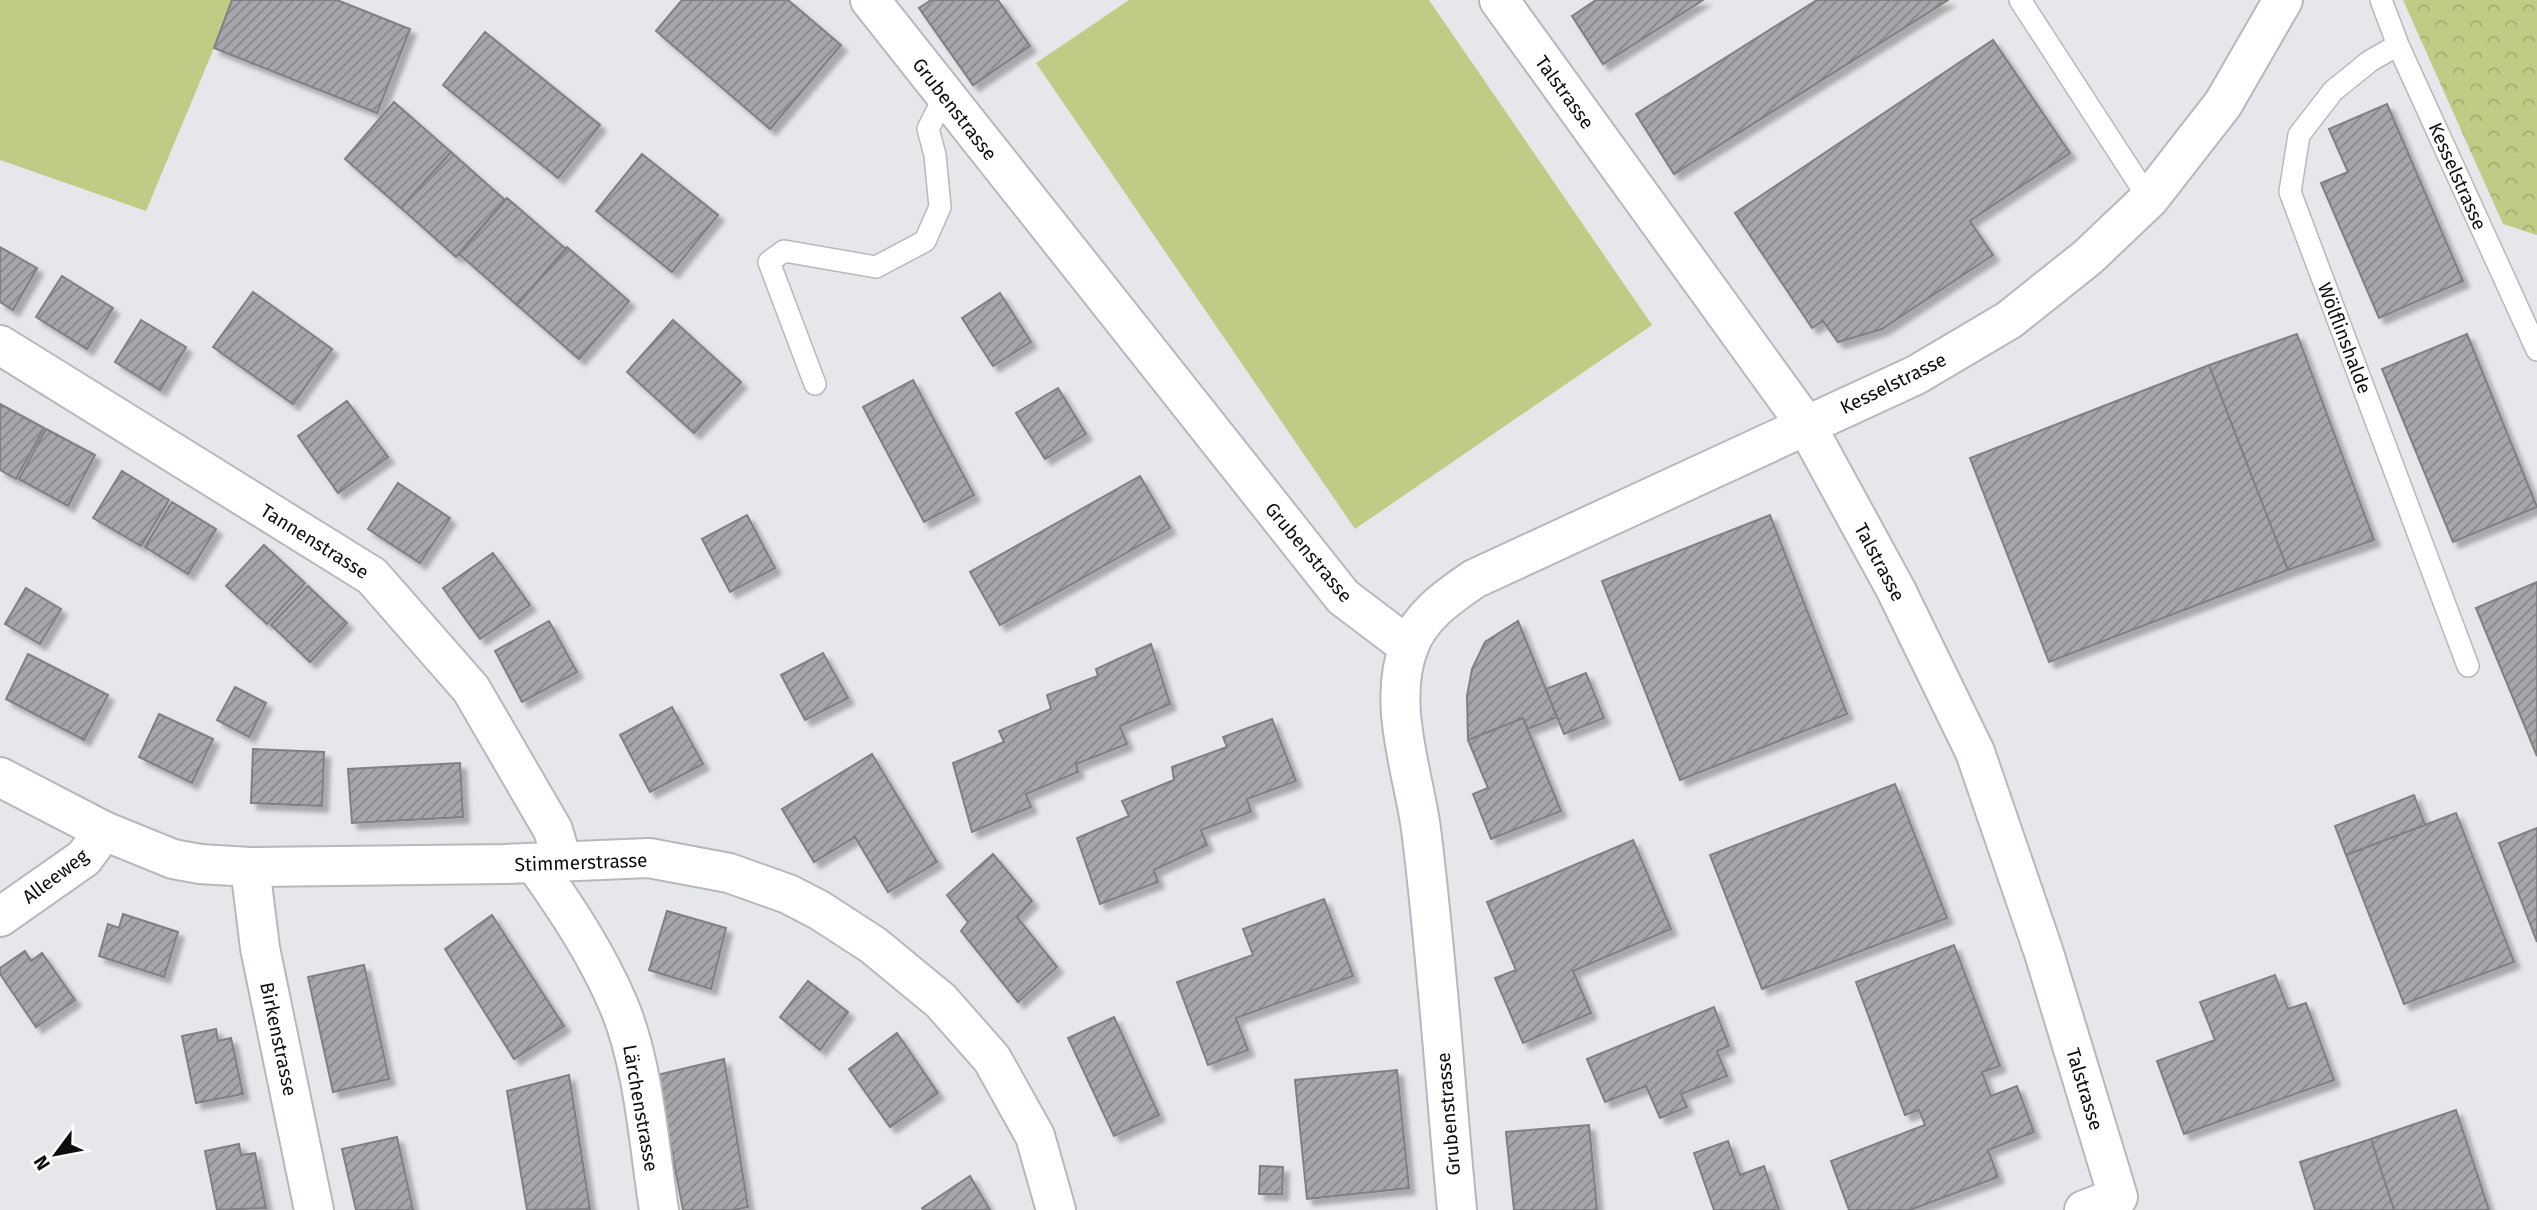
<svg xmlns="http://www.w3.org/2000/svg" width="2537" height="1210" viewBox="0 0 2537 1210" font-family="'Fira Sans',sans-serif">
<defs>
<pattern id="forest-crowns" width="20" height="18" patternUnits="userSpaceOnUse" patternTransform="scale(1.75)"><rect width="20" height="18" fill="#bfcc85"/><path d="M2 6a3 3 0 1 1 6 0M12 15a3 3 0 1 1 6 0" fill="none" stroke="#a3ae72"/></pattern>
<pattern id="building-hatch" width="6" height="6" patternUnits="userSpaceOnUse" patternTransform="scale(1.75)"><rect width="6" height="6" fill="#a5a7aa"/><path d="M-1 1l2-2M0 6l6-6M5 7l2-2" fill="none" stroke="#858689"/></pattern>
<filter id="shadow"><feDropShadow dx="6" dy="6" stdDeviation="2" flood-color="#0004"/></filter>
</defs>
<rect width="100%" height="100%" fill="#e5e7ea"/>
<path fill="#bfcc85" d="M0,0H234L146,211L0,160Z
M1129,0H1429L1652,325L1355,529L1036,63Z"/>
<path fill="url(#forest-crowns)" d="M2403,0H2537V235L2503,224Z"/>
<path fill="url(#building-hatch)" stroke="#7e8082" stroke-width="2" filter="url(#shadow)" d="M232,0H337L410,29L377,113L214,48Z
M682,0H788L841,45L770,129L656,31Z
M931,0H998L1030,46L973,85L919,8Z
M1596,0H1703L1603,64L1572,16Z
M1817,0H1948L1674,174L1636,114Z
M485,32L600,125L558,178L443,85Z
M1993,40L2070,153L1970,221L1993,255L1882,329L1838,342L1823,321L1812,328L1735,213Z
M394,102L451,152L401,208L345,159Z
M2387,104L2463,281L2379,318L2321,183L2348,172L2329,129Z
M451,152L505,200L456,257L401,208Z
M642,154L718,215L672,272L596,211Z
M507,198L566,249L517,305L459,254Z
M0,247L37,268L13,310L0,302Z
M567,247L629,301L579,359L517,305Z
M62,276L113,308L87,349L36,317Z
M253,292L332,349L293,404L213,347Z
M1000,293L1031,342L993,366L962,318Z
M141,320L186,347L160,390L115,362Z
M673,320L741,382L694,433L627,372Z
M2297,334L2374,540L2288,570L2209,365Z
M2467,334L2537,507L2453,542L2382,369Z
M2209,365L2288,570L2049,662L1970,458Z
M913,380L974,495L924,522L863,407Z
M1058,388L1086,434L1045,459L1016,413Z
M347,401L388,457L338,493L298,436Z
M0,404L44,428L16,479L0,470Z
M46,429L95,455L68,506L19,479Z
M122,471L169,500L141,546L93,518Z
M1140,476L1170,528L1000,625L970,572Z
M398,483L450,518L420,563L368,529Z
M172,502L216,529L188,574L145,547Z
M747,515L775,568L730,592L702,539Z
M1770,515L1847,714L1680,780L1602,581Z
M264,545L305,583L267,624L226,586Z
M493,553L530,605L480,639L443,588Z
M2537,582V756L2476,608Z
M308,586L347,623L310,662L271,625Z
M26,588L61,609L40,644L5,624Z
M549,621L577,672L522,702L495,651Z
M1518,621L1557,717L1528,729L1523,718L1468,740L1467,696L1472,669L1485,642Z
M1151,644L1170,704L1120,726L1127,744L1076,764L1078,772L1026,794L1031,807L972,832L953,763L1004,742L999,731L1051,709L1047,695L1098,676L1096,669Z
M823,653L848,698L805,720L781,675Z
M28,654L108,695L84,740L6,699Z
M1586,673L1604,718L1564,734L1546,689Z
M235,687L266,703L249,737L217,720Z
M672,707L703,764L650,792L620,735Z
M159,714L213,739L192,783L139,757Z
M1523,718L1561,811L1491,839L1473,794L1488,788L1468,740Z
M1272,719L1296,781L1247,799L1251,812L1201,830L1207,845L1154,870L1158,882L1100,904L1077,838L1129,816L1122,801L1174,780L1172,767L1227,747L1223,737Z
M253,749L324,752L322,806L251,803Z
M872,754L937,862L888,892L855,837L814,862L782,809Z
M460,763L463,817L352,823L348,769Z
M1895,784L1947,918L1762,989L1710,855Z
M2414,795L2425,825L2346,855L2335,826Z
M2456,813L2514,962L2404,1004L2346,855Z
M2537,828V942L2499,843Z
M1633,840L1671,929L1573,971L1591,1013L1523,1043L1495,978L1516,970L1487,902Z
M993,854L1032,901L1017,917L1057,967L1018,1002L961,931L968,922L947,895Z
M1324,899L1353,976L1236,1018L1248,1050L1208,1065L1177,982L1253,955L1243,929Z
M667,911L726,928L711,989L649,970Z
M123,914L178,932L164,977L99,956L108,924L119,928Z
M492,915L564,1026L514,1059L445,949Z
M1954,945L2000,1066L1982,1072L1991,1096L2017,1086L2034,1132L1988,1150L1998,1177L1910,1210H1849L1831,1161L1925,1125L1919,1110L1905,1115L1856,982Z
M25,951L31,961L42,953L75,1000L36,1027L0,974V968Z
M364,965L389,1079L333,1092L308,977Z
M2275,975L2288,1009L2306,1003L2334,1080L2184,1134L2157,1061L2215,1040L2200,1002Z
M808,981L848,1012L820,1050L780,1017Z
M1714,1007L1729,1046L1717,1051L1727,1076L1681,1094L1687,1107L1660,1118L1646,1086L1605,1102L1587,1059Z
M1114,1017L1159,1115L1114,1136L1068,1038Z
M216,1029L218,1041L231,1038L243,1094L196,1103L182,1036Z
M897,1033L938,1093L890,1127L849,1069Z
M724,1059L748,1207L734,1210H683L657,1075Z
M1397,1070L1409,1188L1307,1199L1295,1080Z
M569,1075L590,1209L527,1210L507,1091Z
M2456,1110L2489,1210H2394L2371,1139Z
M1589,1125L1597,1210H1514L1506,1132Z
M397,1137L413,1210H356L342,1149Z
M2371,1139L2394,1210H2315L2300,1162Z
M1728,1141L1740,1175L1764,1166L1779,1210H1714L1694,1153Z
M239,1144L241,1155L255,1153L266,1208L217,1210L205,1151Z
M1260,1166L1283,1167L1282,1194H1259Z
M970,1176L990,1210H923L922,1208Z"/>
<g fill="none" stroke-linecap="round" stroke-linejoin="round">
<g stroke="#b6b8bb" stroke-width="24">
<path id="lane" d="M2020,0L2149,199
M2381,0L2398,45L2537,350
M2398,45L2370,61L2333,91L2299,135L2290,192L2468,666
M815,384L769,262L784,251L876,267L925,241L940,207L935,155L928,129L944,97"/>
</g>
<g stroke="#b6b8bb" stroke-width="42">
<path id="street" d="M870,0L1343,597L1409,647
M1499,0L1806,425L1896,590L1975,752L2044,953L2118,1197L2084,1210
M0,345L372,576L471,689L553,830L562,861
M535,864C567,909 597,954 619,1006C644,1066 649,1146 659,1210
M250,867L260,948L314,1210
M0,917L84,858L104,831"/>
</g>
<g stroke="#b6b8bb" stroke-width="42">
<path id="secondary" d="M0,777L104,831L173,859L200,864L250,867L505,864L649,858L729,873L788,894L819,910L873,945L941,1001L992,1059L1035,1136L1056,1210
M1457,1210C1445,1083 1437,956 1421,829C1413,771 1387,704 1409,646C1421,615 1448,597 1474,579L1916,375L2009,320L2088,257L2149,199L2223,104L2283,0"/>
</g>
<use href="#lane" stroke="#fff" stroke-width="21"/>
<use href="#street" stroke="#fff" stroke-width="38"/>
<use href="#secondary" stroke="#fff" stroke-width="38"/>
</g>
<g text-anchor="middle" stroke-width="5" stroke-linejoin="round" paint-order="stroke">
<g font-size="19" fill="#0c0d0d" stroke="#fff">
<text transform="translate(1565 92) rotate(54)" y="7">Talstrasse</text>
<text transform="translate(955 109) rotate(52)" y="7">Grubenstrasse</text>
<text transform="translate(2458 176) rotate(66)" y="7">Kesselstrasse</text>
<text transform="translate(2345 338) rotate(69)" y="7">Wölflinshalde</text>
<text transform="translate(1893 383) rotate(-26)" y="7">Kesselstrasse</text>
<text transform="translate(315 541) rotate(32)" y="7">Tannenstrasse</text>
<text transform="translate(1309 552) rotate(50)" y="7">Grubenstrasse</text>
<text transform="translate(1880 562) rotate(62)" y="7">Talstrasse</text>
<text transform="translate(581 862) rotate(-2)" y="7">Stimmerstrasse</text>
<text transform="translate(55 876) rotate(-37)" y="7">Alleeweg</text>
<text transform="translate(279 1039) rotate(78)" y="7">Birkenstrasse</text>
<text transform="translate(2085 1089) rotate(73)" y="7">Talstrasse</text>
<text transform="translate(641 1108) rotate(80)" y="7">Lärchenstrasse</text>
<text transform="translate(1448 1114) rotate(-95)" y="7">Grubenstrasse</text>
</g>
</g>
<g transform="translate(56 1154) rotate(238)" stroke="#ffffff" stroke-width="5" paint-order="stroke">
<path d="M0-5L12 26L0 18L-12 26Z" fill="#0c0d0d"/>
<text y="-10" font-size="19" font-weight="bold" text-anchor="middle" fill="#0c0d0d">N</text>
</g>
</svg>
